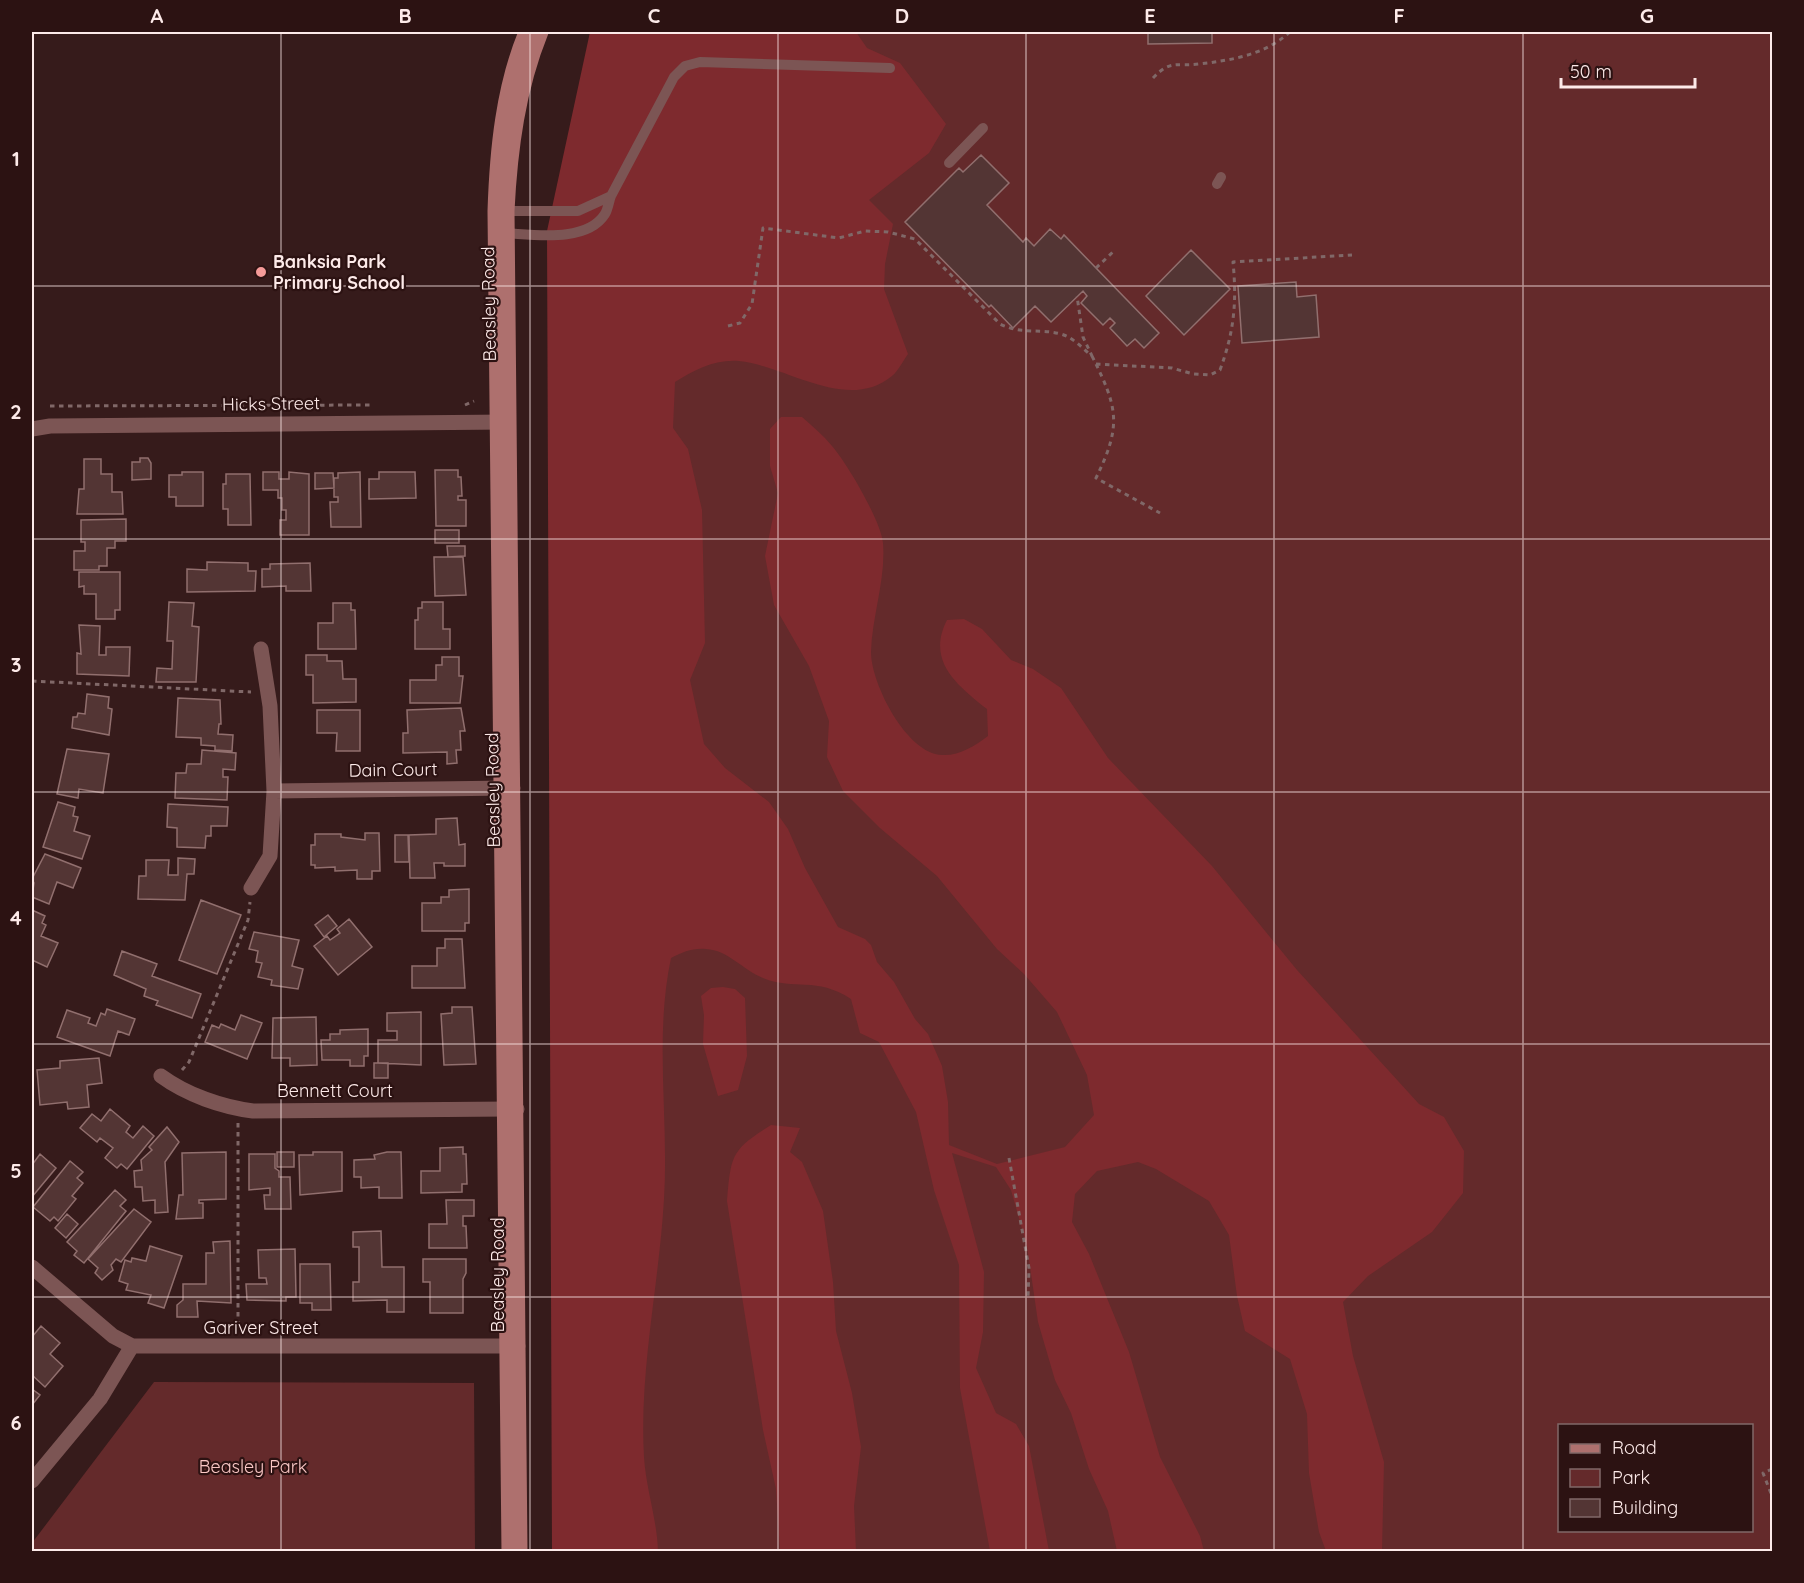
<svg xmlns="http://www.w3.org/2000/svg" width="1804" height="1583" viewBox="0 0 1804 1583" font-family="Quicksand,sans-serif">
<rect width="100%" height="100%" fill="#361b1b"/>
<path fill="#642a2b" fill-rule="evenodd" d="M590,32H1772V1551L553,1552ZM1560,1426H1752V1530H1560Z
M154,1382L474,1383L475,1551H32V1543Z"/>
<path fill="#7e2a2e" d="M590,32H856L867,48L900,63L946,124L929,153L869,200L893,224L885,264L884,289L908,354C903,361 898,371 892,376C847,413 787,366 739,361C715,359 694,370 675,382L673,428L688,449L702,510L705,643L690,680L704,744L725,768L769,802L788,829L805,868L838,927L865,939L871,945L877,962L894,982L915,1019L928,1034L942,1066L948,1102L949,1145L997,1164L1065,1147L1094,1115L1087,1075L1057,1012L1024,974L997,949L937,876L880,828L843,791L827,757L829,721L809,666L774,605L765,556L778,493L770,466V429L781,417H802C812,426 823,435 832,446C847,463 881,521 883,543C886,579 872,616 871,652C871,684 907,754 942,755C959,756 975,746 988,736L987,709C957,685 926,661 947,620L964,619L982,629L1011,660L1033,669L1061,688L1108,758L1212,866L1297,970L1419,1104L1444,1117L1464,1151L1463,1193L1432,1232L1368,1276L1343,1302L1353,1356L1384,1462L1382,1551H1326L1319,1532L1309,1473L1307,1414L1290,1359L1245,1331L1237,1296L1229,1235L1209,1201L1156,1169L1138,1162L1097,1171L1075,1194L1072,1222L1089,1254L1129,1352L1160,1457L1200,1536L1204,1551H1117L1108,1511L1089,1469L1071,1413L1055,1380L1038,1322L1027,1246L1011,1190L996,1167L952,1153L984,1272L983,1332L976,1368L996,1413L1016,1424L1029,1446L1049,1551H990L960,1388L959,1265L934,1190L916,1112L879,1042L860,1033L851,999C816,976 795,991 763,978C743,970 728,950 706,949C692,948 683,952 671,958C654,1038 669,1118 664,1199C659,1286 639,1370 644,1457C646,1489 657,1519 658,1551L552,1552L547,231Z
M723,987L735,989L745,998L747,1056L738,1090L718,1096L703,1044L704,1015L701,996L711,988Z
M771,1125L800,1128L790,1152L802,1162L823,1211L833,1282L836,1331L852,1393L861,1447L854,1506L856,1551H780L776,1489L763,1430L727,1201C731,1155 731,1150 771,1125Z"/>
<path fill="#533534" stroke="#916f6e" stroke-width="1.5" d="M1148,32H1212V43L1148,44Z
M981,155L1009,183L987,205L1023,242L1026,238L1034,246L1050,229L1061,239L1064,235L1159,333L1144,348L1135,339L1127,346L1110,328L1115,323L1110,318L1103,325L1081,303L1087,296L1083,291L1051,322L1035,306L1013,328L991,305L989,307L905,222L959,168L963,172Z
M1191,250L1230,289L1184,335L1146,296Z
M1296,282L1297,297L1316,295L1319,337L1242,343L1238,286Z
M140,458H148L151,463V479L132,480V462H140Z
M84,459H101V474H112V492H122L123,514H77L79,489H84Z
M435,470H458V477H461L462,496H458V500H466V526H436Z
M182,472H203V506H176V497H169V475H182Z
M263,472H279V479H289V472L309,474V535H280V520H286V510H282V498H278V490H263Z
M360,472L361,527H331L330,502H338V497H334V478H338V473Z
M379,472H415L416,498L369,499V479H379Z
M315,473H333L334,488L315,489Z
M226,474H250L251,525H228V509H223V484H226Z
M126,519V541H115V548H107V566H99V570H74V551H85V542H81V520Z
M435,530H459V543H435Z
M447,546H465V556L448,557Z
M434,557H463L466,595L435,596Z
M207,562L248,563V571H256L255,591L187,592V569L207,570Z
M310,563L311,591H286V586L262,587V569H270V564Z
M79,572H120V610H115V619H96V594H84V586L79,587Z
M169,602L194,603L192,626L199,627L196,682H156L157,668L172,669L173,641H167Z
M422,602H443V629H450V649H415V620H418V608H422Z
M333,603H351V610H355L356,649H318V623H333Z
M79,625L100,626L99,655H106V647H130L129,676L77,674V653L81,654Z
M306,655H327V661H342L343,679H356V702L313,703V675H306Z
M442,657H459V676H463L460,703H410V680H436V665H442Z
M87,694L109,697L108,708L112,709L109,735L72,728L73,717H77L78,713L85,714Z
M178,698L220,700L221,724H219L218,734L233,735L232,751L215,750V746L201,745V738L176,737Z
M461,708L465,731H460L461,750H456L457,763L447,764V752L403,753V733H408L407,710Z
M317,710H360V751H336L337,733H317Z
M67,749L109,754L103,793L79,789L78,798L57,794Z
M202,750L236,753L235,770L223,769V777H228L227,800L175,798L176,773H186L187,764H201Z
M58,802L75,807L73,816L78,817L74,831L90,836L82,859L43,847Z
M168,804L228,807L227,826H211V836H206L205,848L177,847V828L167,827Z
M457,818L459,845L465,844V866H444V863H434L435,878H410L409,835L436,834V819Z
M365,833H379L380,871H372V879H357V870L335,871V867L315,868V865H311V845H315V834H341V837L365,840Z
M395,835H408L409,862H395Z
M45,854L81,868L73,888L57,882L49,904L32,897L34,883L32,879Z
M178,858L195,859L194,874H187L185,900L138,899L139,876H146V860H169L168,875H178Z
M469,889V923H465V931H422V903H441V897H449V890Z
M201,900L241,915L217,974L179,960Z
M32,910L45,916L42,923L46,925L41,936L58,943L47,967L32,960Z
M328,915L337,926L324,937L315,925Z
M349,919L372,947L338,975L314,946L327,936L330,940L340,933L337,929Z
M254,932L299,940L292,966L303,969L298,989L271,985L272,980L258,977L262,963L256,962L258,951L249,949Z
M445,939H462L465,988H412V966H437V948H445Z
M122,951L157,964L152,976L201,994L192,1018L156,1005L158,1001L144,996L146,989L114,975Z
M452,1007H472L476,1064L444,1065L441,1014L452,1013Z
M107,1009L135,1019L129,1035L118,1031L110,1056L57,1037L67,1010L90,1018L88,1023L96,1026L101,1013L105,1015Z
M421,1012V1065L378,1063V1040H397V1031H387V1013Z
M241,1015L262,1023L247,1059L205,1042L212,1025L219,1028L221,1024L235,1030Z
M316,1017L317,1065L290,1066V1058H272L273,1018Z
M368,1029V1056H364V1066H350V1060H322L321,1040H330V1034H340V1030Z
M99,1058L102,1083L87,1085L89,1107L68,1109L67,1102L40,1105L37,1070L60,1068V1061Z
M374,1063H388V1078H374Z
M110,1109L130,1126L126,1132L133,1138L143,1126L154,1136L127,1169L121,1164L117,1168L105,1158L113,1148L100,1138L97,1142L80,1128L92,1114L101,1121Z
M167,1127L179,1142L165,1162L168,1212L155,1213V1200L143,1201L142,1187H135L134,1171L142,1170L141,1160L152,1150L149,1147Z
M463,1147V1154H466L467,1184H462V1192L421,1193V1171H440V1148Z
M226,1152V1199L199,1200V1203H203V1218L176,1219L179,1195H183L182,1153Z
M277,1152H294V1167H277Z
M313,1152H342V1191L300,1195L299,1155H313Z
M387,1152H401L402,1198H379V1187L361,1188V1177H354V1160L375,1159L374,1155Z
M40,1154L56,1168L32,1197V1165Z
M249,1154H275V1168L279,1171V1177H290L291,1209H265L264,1195H270V1188L249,1190Z
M70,1161L83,1172L77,1178L83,1183L72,1196L76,1199L58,1221L54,1217L50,1221L33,1207Z
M115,1190L126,1200L120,1206L126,1211L84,1263L74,1255L77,1251L67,1242Z
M446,1200H474V1216H463V1226H466L467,1248H429V1224H447Z
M134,1209L151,1222L121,1262L116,1259L111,1265L113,1270L102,1280L95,1273L98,1268L88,1259Z
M67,1214L78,1224L66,1238L55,1228Z
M381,1231L382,1267H404V1312H387V1300L353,1301V1282H359V1247H353V1232Z
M230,1241L231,1303L197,1301L198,1317H177V1305L183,1300V1284H206V1253H214L213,1242Z
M150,1246L182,1256L164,1308L148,1303L151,1295L126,1290L128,1284L119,1281L125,1260L131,1262L132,1258L146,1261Z
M295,1249L296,1297H286V1301L247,1300L246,1284H267L266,1278H259L258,1250Z
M423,1259H466V1273L463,1279V1313H430V1282H423Z
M300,1264H330L331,1310H312V1303H300Z
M41,1326L60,1343L50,1354L63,1366L45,1387L32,1375V1337Z
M32,1389L40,1395L32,1405Z"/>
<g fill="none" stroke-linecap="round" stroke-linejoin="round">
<path stroke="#806868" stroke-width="3" stroke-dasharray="4.5 4.5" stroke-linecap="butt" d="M1153,78C1171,59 1176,67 1199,64C1233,60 1264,55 1290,32
M1096,268L1115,250
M728,326L740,323L752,304L763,228L839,238L865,231L888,232L915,239L1000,324C1022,335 1039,328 1061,334C1074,338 1082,348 1092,356L1083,337L1077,296
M1092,356C1118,408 1122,425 1096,478L1160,513
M1096,364L1172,368L1193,374L1210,375L1220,370C1234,332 1237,303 1233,262L1352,255
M465,405L474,401
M50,406L372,405
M32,681L251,692
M182,1070L189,1062L248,920L250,902
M238,1123V1330
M1009,1158L1029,1268L1028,1297
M1772,1469L1763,1473L1772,1496"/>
<path stroke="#7c5554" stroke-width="10" d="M949,163L983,128
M1217,184L1221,177
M501,211H578L611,196
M502,233C531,234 586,244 605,214C608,209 609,201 611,196L674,77L685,66L700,62L890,68"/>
<path stroke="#7c5554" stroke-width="15" d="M32,429L50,426L508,422
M274,791L513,788
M251,888L270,856L274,791L270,706L261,649
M161,1076C187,1095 222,1107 253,1111L517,1109
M32,1267L113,1336L132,1346H518
M32,1481L100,1399L132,1346"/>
<path stroke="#ae706e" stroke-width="15" d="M509,1552L495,211C497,150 503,88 526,32
M520,1552L507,211C510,149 518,89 541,32"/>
</g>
<path fill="none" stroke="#fdeae9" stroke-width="1.5" stroke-opacity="0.55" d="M281,32V1552M530,32V1552M778,32V1552M1026,32V1552M1274,32V1552M1523,32V1552M32,286H1772M32,539H1772M32,792H1772M32,1044H1772M32,1297H1772"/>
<circle fill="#f59b99" stroke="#2c1212" stroke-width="2" cx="261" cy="272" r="6"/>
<g text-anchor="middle" stroke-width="4.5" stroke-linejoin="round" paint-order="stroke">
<g font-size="18" font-weight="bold" fill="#fdeae9" stroke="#2c1212" text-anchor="start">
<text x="273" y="268">Banksia Park<tspan x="273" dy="21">Primary School</tspan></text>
</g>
<g font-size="18" fill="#fdeae9" stroke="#2c1212">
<text transform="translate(489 304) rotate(-91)" y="6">Beasley Road</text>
<text transform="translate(271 404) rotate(-1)" y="6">Hicks Street</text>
<text transform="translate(393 770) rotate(-1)" y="6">Dain Court</text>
<text transform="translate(493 790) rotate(-91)" y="6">Beasley Road</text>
<text x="335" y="1097">Bennett Court</text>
<text transform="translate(498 1275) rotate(-90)" y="6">Beasley Road</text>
<text x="261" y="1334">Gariver Street</text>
</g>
<g font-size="18" fill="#fac7c5" stroke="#2c1212">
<text x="253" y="1473">Beasley Park</text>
</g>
</g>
<rect width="1804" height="1583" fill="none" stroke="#2c1212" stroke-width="66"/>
<rect x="1558" y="1424" width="195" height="108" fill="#2c1212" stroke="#806868" stroke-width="1.5"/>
<rect x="1570" y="1444" width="30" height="9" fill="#ae706e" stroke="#806868" stroke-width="1.5"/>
<text x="1612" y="1454" font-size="18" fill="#fdeae9">Road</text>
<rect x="1570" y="1469" width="30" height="18" fill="#642a2b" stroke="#806868" stroke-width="1.5"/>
<text x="1612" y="1484" font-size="18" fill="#fdeae9">Park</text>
<rect x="1570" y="1499" width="30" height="18" fill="#533534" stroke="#806868" stroke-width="1.5"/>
<text x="1612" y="1514" font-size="18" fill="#fdeae9">Building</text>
<path d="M1561 78v9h134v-9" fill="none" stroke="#fdeae9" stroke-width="3"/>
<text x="1570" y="78" font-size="18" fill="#fdeae9" stroke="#2c1212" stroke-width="4.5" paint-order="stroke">50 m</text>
<rect x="33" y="33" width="1738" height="1517" fill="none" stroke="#fdeae9" stroke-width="2"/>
<g font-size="20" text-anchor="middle" font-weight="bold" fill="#fdeae9">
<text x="157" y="23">A</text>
<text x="405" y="23">B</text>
<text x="654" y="23">C</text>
<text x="902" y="23">D</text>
<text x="1150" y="23">E</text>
<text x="1399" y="23">F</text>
<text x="1647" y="23">G</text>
<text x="16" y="166">1</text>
<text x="16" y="419">2</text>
<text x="16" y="672">3</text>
<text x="16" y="925">4</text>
<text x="16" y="1178">5</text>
<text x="16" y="1430">6</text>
</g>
</svg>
